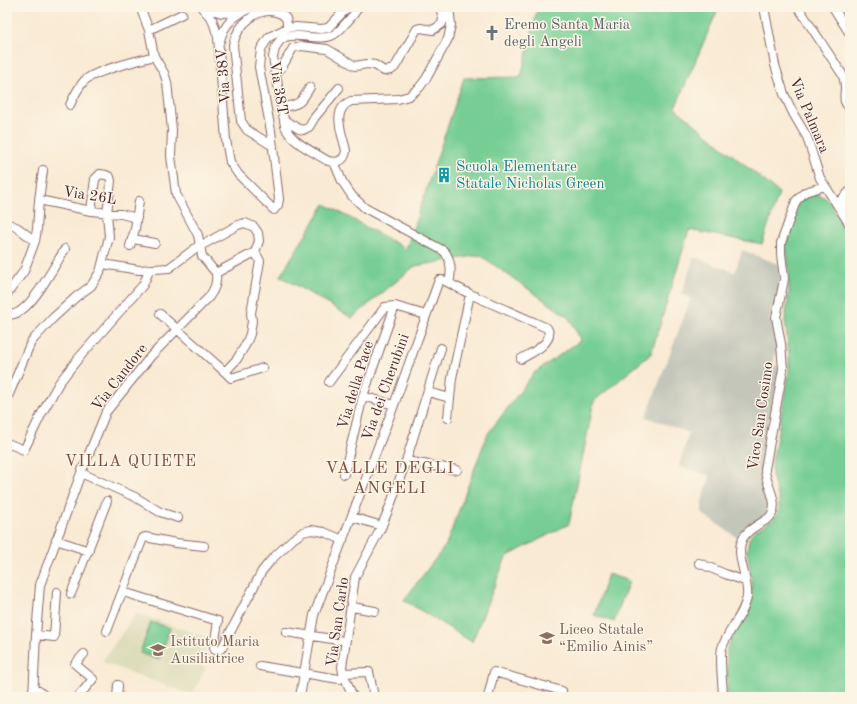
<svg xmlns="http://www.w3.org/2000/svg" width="857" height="704" viewBox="0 0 857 704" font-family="'Old Standard TT',serif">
<rect width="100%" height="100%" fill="#fcf5e5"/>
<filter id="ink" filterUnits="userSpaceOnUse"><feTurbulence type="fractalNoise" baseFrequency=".025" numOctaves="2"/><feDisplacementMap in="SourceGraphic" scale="8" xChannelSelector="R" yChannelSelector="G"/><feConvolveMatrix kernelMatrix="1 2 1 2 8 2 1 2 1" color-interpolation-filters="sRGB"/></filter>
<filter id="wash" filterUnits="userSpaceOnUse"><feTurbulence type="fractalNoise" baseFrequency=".012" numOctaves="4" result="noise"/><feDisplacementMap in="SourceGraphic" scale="16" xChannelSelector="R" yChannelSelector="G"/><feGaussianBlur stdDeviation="0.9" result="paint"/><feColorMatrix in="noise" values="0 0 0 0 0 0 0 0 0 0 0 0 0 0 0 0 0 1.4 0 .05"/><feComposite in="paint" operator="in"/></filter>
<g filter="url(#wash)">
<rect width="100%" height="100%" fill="#f9ead4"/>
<path fill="#deddbb" d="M136,613L208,638L201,666L206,668L192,695L102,662Z"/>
<path fill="#c3c6b9" d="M742,250L778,264L780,276L779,293L769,320L774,323L778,346L773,364L779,367L778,379L760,459L762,465V480L770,502V507L767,514L763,518L744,531L738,538L704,515L702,512V501L710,476L679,466L689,433L646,417L691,298L681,295L694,257L735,272Z"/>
<path fill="#76ce94" stroke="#607660" d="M538,7H719L675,108L779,193L762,244L689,230L651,354L594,401L569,524L506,557L472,642L404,600L446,545L487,435L534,373L581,340L568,317L480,255L415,266L352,318L280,276L325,204L406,249L464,78L521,77Z
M814,194L819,195L829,200L835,212L850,232V697H727V648L751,599L752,583L747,550L749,539L753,532L775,518L779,511V500L772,475V463L789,373V354L785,320L789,293V277L786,243L799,203L805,197Z
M608,574L629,581L614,622L594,615Z
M151,622L170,628L159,660L140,653Z"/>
</g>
<g filter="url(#ink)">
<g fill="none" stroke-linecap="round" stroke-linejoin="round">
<g stroke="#876666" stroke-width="10">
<path id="street" d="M140,7L149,30L154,56L164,73L167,82L172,130L171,156L176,194L198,235L202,256L216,273
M764,7L775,65L784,94L794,115L807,137L820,178L850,225
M798,7L842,74C844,78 845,82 845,87C845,96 842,102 850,108
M833,7L850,34
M202,8L212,19L218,37L226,140L230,162L238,174L274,210L278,205L279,199L271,131L259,67L261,49L269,37L287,28L296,27L321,29L328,28L348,7
M204,8L222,13L239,12
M149,30L182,14
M220,41C224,23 236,14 253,7
M275,73L282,67L293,48L301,46L327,49L355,66L367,64L375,65L384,71L391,70L395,67L417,29L420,28L433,30L442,24L443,19L440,7
M70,105C74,96 78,88 84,81C95,70 138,61 154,56
M282,107C299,105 301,103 310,87
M284,120L299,129L303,130L309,127L315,117L339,88
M273,146L247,130L241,121L233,45C237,25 258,5 279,13C287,17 287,19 287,28
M334,162L328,161C314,152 290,142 285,126L273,57C279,20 309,44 331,36C337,34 341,29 345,24C350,19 355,14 358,7
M334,162C341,162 345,158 346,151C343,135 330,110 351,101L398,99L409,96L419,88L426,79L448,39L451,25L449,7
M334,162L342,181L352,196L365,208L444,251C451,259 452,272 449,283
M39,200L91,211L121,214L137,218
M837,204L850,191
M840,209L850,201
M7,223L18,228L35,241
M133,239L155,243
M130,246L135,229L139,201
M103,264L139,270L169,268L197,247L206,243L238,225L245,223L254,227L258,233L259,241L255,252L260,261L251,313L252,321L250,334L246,344L237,359L225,372
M216,273L255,252
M7,294L24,271L35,241L37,229L39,200L43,170
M160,314L225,372L231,378L263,368
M7,315C14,315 19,313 24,308C38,297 55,265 65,249
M329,382L385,307L395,306L426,315
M428,392L450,398
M363,396L394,405
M7,399L31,342L52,319L76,297L91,286L100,272L109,237L107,213L111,181L110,177L106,175L100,174L95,179L91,211
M448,418L452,378L470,294
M7,443L24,450L42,413L59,383L77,360L143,285L150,269
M406,461L457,470
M81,473L135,497L160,512L178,518
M344,474L363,396L395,306
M352,517L382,526
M56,540L89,551
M699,563L725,574L745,581
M123,592L218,621L214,647L215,650L217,651L222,648L262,571L272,559L293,539L303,532L311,530L324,532L343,540
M71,594L107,501
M352,607L375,611
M107,631L143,538L145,537L176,543L204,546
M286,632L339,640
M36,635L54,637L57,592
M260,666L339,679
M343,673L369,672L374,697
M33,689L39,691L46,697
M33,697L36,635L40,585L81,473L104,417L106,412L151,356L209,297C215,289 217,283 216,273
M78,697L93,679L75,664L84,654
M117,697L118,685
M300,697L314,615L394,405L439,280H443L470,294L547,328C556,342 531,353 521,359
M353,697L343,673L342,667L355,577L380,530L390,506L406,461L441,348
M488,697L494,672L562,691L561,697
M723,697C723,686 719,657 722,648C727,631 745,614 747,596C749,579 735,556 742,540C747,529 761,524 770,517C781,502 765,485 765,469L783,369L781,344L776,317L783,285L784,278L781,254V243L796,201L805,192L825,186"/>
</g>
<use href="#street" stroke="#fff" stroke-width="8"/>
</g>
</g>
<defs>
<g id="church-bare" transform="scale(1.2)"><path d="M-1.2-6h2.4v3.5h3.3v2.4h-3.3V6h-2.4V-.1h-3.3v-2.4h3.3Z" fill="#6b7280" stroke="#fcf5e5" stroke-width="2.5" paint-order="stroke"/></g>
<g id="building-bare" transform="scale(1.2)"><path d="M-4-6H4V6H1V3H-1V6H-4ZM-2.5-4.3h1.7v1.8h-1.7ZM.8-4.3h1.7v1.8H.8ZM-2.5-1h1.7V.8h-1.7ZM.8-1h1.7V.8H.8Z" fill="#0f9aa8" stroke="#fcf5e5" stroke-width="2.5" paint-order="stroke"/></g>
<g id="school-bare" transform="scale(1.2)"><path d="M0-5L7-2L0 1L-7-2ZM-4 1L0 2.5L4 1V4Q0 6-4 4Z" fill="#8d6e63" stroke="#fcf5e5" stroke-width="2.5" paint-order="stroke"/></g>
</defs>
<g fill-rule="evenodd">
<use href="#church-bare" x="492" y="33"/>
<use href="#building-bare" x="444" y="175"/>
<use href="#school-bare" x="547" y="638"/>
<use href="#school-bare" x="158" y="650"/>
</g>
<g text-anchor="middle" stroke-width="3" stroke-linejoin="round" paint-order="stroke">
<g font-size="15" fill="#5b616d" stroke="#fcf5e5" text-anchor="start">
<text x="504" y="29">Eremo Santa Maria<tspan x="504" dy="17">degli Angeli</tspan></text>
</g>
<g font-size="15" fill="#4a1f2b" stroke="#fcf5e5">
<text transform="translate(223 76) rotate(-94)" y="5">Via 38V</text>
<text transform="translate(279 88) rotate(81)" y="5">Via 38T</text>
<text transform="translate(810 115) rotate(67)" y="5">Via Palmara</text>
<text transform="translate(90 195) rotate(9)" y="5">Via 26L</text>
<text transform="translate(119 377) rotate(-52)" y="5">Via Candore</text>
<text transform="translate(355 385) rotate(-73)" y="5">Via della Pace</text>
<text transform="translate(385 387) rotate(-70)" y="5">Via dei Cherubini</text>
<text transform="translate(760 416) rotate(-82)" y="5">Vico San Cosimo</text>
<text transform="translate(337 622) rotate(-82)" y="5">Via San Carlo</text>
</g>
<g font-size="15" fill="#0d838f" stroke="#fcf5e5" text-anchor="start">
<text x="456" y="171">Scuola Elementare<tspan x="456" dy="17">Statale Nicholas Green</tspan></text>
</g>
<g font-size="15" fill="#785e54" stroke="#fcf5e5" text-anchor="start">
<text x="559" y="634">Liceo Statale<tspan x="559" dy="17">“Emilio Ainis”</tspan></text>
<text x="170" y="646">Istituto Maria<tspan x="170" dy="17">Ausiliatrice</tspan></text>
</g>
<g font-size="16" letter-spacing="1" fill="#7c4f44" stroke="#fcf5e5">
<text x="131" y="466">VILLA QUIETE</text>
</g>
<g font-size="17" letter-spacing="1" fill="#7c4f44" stroke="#fcf5e5">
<text x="390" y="473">VALLE DEGLI<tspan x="390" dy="20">ANGELI</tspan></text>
</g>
</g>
<rect width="857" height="704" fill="none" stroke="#fcf5e5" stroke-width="24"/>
</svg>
